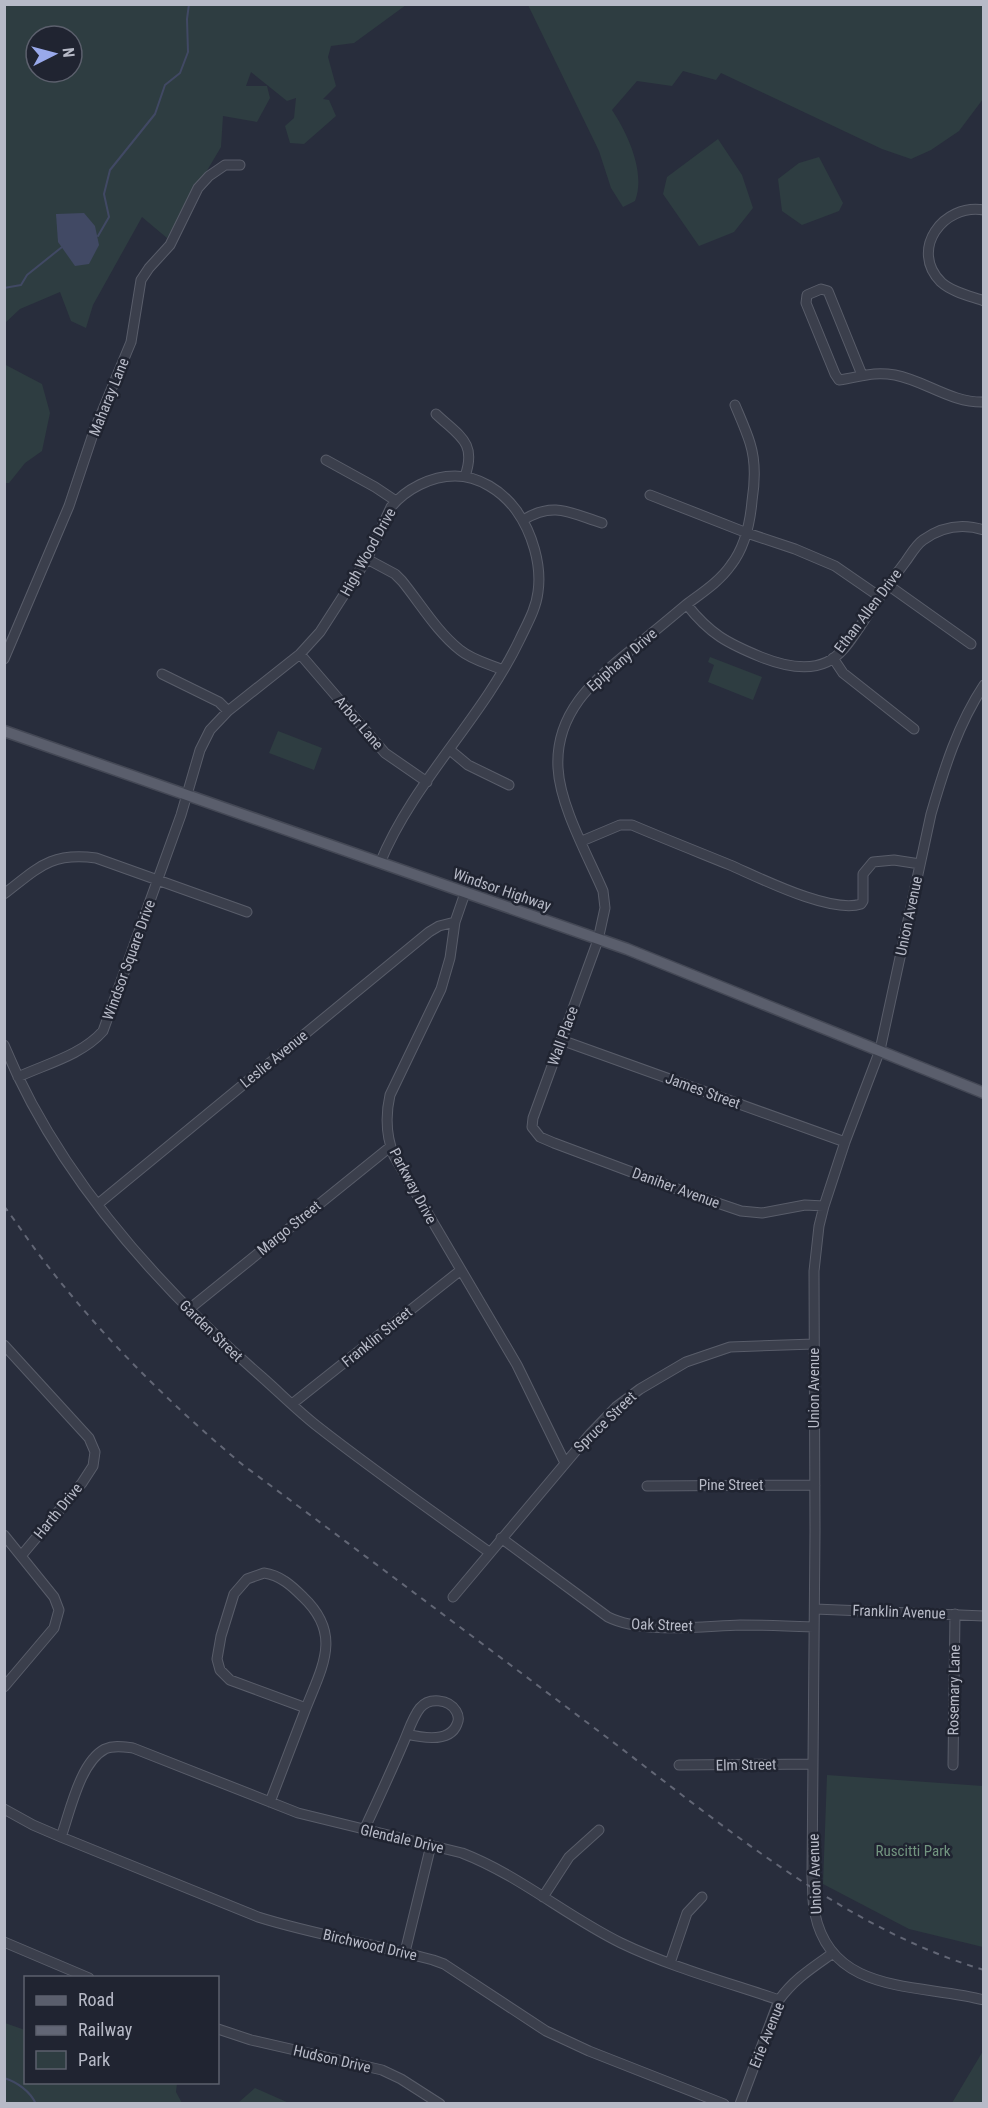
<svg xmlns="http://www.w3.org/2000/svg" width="988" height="2108" viewBox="0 0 988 2108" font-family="'Roboto Condensed',sans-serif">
<rect width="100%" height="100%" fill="#282d3c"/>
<path fill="#2e3d41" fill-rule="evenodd" d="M5,5H406L354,43L331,46L328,57L336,86L323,99L329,100L336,116L304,144L290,143L285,126L294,118L296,98L287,101L251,72L246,86H267L270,98L257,122L223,116L221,147L167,238L142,217L93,305L86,328L71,321L60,292L20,309L5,323ZM36,36H72V72H36Z
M528,5H983V99L959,131L931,150L911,159L882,149L721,73L716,80L683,71L672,86L637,81L612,110C628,134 646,173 635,201L623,207L611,188L599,151Z
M718,139L742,175L753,208L734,232L699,246L663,194L667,177Z
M819,157L843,203L839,211L802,225L782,211L778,179L799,163Z
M4,364L42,384L50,413L42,451L25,463L9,483H4Z
M710,657L762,677L753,700L708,682L714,665L708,662Z
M278,731L322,748L314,770L269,753Z
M827,1775L983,1786V1947L909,1929L823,1884Z
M5,2023L25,2030L26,2082L177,2083L176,2092L182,2103H5Z
M983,2051V2103H952Z
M255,2088L289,2103H238Z"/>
<path fill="#414964" d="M84,213L95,226L99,245L89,264L75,266L58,242L56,214Z"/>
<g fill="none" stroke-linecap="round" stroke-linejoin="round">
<path stroke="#414964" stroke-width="2" d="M98,236L109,217L104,194L110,170L155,114L165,85L180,73L188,52L187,19L189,4
M4,288L21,285L27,275L62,247
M4,2078C17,2082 30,2091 36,2104"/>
<g stroke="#595d6a" stroke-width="11">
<path id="minor" d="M984,210C943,203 909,250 941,282C952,292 970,296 984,301
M862,375L828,291L821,289L807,295L806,303L835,374L839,380C861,377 872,371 895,375C926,381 951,403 984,402
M735,405C740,417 746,430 750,443C756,462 755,482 752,501C750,524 745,547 731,565C720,581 703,592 687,604C668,620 650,635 631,650C592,681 555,714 558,768C560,806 588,856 603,891L605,908L598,940L533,1118L532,1127L540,1137L554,1143L685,1192L741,1211L762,1213L805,1205L824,1206
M436,414C459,436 477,442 465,476
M326,460L375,487L396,501
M650,495L747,533L795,549L835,566L880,597
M523,520C554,501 570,513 602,523
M367,559L395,574L402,581C420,603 437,632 460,650C472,660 489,664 503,670
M888,585L971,644
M687,605C710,634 727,643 761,657C781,665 806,672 827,662C842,655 852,638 861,625C875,603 890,582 906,561C911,554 916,545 923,540C941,527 962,523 984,530
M300,654L385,753L427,782
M833,658L843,673L914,729
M4,659L69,506L94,431L131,342L141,280L149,268L170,245L198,188L209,176L225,165H240
M162,674L219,702L228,711
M984,685C958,724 944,769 931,814L880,1050L845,1142L824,1206L819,1226L814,1271L815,1531L812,1877C813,1889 812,1902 815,1914C832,1996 920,1983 984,2000
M450,750L468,765L509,785
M582,841L620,825H632C665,839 698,852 730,865C760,878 831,914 861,904L863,901V874L873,862L894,860L920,864
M465,893L455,922L450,958L441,989L390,1095C385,1117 386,1136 394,1156L517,1365L565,1463
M4,894C38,868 50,852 96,858L247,912
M561,1040L845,1142
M4,1045C58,1176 157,1286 263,1378C281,1394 298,1411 317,1426C373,1470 432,1511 489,1552
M18,1077C46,1064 82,1055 103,1031L181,815L200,750L210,730L228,711L300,654L320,632L367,559L391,507C406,489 431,476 455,476C479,476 502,491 516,510C532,532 542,565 538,592C536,609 527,624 520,639C482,719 413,782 380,863
M98,1204L429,932L439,926L455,922
M188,1310L390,1147
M4,1345L89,1438L95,1452L93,1466L82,1483L21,1556
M292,1404L461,1270
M647,1486L815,1485
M4,1535L54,1597L59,1610L54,1628L4,1687
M501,1538L608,1617C642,1634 702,1626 740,1625C765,1625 790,1626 814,1627
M264,1573C280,1575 292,1586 303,1597C342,1634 323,1665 306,1708L230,1680L220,1670L217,1659L221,1636L234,1594L247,1579Z
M453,1597L590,1434L616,1407L640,1389L686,1362L730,1347L814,1344
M815,1609L984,1616
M679,1765L813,1764
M953,1765L955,1614
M270,1802L306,1708
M4,1809L33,1825L61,1837L258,1917C315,1935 375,1944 433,1960L444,1964L546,2031L589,2051L724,2104
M364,1830C377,1802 390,1774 402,1746C408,1733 412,1718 420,1708C429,1697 449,1699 456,1711C459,1716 459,1720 457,1724C450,1743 423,1738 407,1734
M61,1837C70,1812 80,1762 105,1749C114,1745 124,1747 133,1748L298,1813L462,1853C519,1875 566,1916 621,1943C671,1967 726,1982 779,2000
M543,1897L569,1857L599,1830
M4,1942L89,1978
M405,1952L431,1845
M670,1963L687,1913L702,1897
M218,2029L251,2040L382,2070L401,2079L440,2104
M740,2104L779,2000C794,1979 812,1968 833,1953"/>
</g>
<g stroke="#444855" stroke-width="13">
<path id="major" d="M4,731L627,949L984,1093"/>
</g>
<use href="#minor" stroke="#3b3f4c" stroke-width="9"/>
<use href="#major" stroke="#5a5e6c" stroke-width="10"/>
<path stroke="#626675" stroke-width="2" stroke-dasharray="6 6" stroke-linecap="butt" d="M4,1206C19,1226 32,1246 47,1265C104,1339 171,1405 243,1465C364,1555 484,1645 605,1736C720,1823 843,1928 984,1970"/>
</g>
<g text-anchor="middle" stroke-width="5" stroke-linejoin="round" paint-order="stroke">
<g font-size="15" fill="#b7bac7" stroke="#202431">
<text transform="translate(109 397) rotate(-68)" y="5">Maharay Lane</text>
<text transform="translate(368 552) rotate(-61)" y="5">High Wood Drive</text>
<text transform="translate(868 611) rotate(-53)" y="5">Ethan Allen Drive</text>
<text transform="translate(622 660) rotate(-41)" y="5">Epiphany Drive</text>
<text transform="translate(359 723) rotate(49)" y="5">Arbor Lane</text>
<text transform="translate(502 890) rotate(19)" y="5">Windsor Highway</text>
<text transform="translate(909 916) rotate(-78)" y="5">Union Avenue</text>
<text transform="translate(129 960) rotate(-70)" y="5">Windsor Square Drive</text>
<text transform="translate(563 1036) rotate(-70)" y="5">Wall Place</text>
<text transform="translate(274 1059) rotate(-39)" y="5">Leslie Avenue</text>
<text transform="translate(703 1091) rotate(20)" y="5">James Street</text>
<text transform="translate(413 1186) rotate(62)" y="5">Parkway Drive</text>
<text transform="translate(676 1188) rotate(20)" y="5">Daniher Avenue</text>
<text transform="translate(289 1228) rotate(-39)" y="5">Margo Street</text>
<text transform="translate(211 1331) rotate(44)" y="5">Garden Street</text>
<text transform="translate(377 1337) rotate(-39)" y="5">Franklin Street</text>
<text transform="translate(814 1388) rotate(-90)" y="5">Union Avenue</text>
<text transform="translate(605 1422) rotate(-44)" y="5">Spruce Street</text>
<text x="731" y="1490">Pine Street</text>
<text transform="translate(58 1511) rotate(-51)" y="5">Harth Drive</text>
<text transform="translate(899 1612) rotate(2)" y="5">Franklin Avenue</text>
<text transform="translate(662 1625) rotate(2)" y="5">Oak Street</text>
<text transform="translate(954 1690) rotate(-89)" y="5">Rosemary Lane</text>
<text transform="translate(746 1765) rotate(-1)" y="5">Elm Street</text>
<text transform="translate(402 1839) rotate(13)" y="5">Glendale Drive</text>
<text transform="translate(815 1874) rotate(-92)" y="5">Union Avenue</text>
<text transform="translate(370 1945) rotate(13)" y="5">Birchwood Drive</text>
<text transform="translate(767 2035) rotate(-68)" y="5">Erie Avenue</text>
<text transform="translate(332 2059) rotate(13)" y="5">Hudson Drive</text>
</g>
<g font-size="15" fill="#729580" stroke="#202431">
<text x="913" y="1856">Ruscitti Park</text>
</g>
</g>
<rect width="988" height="2108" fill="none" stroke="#b7bac7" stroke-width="12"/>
<rect x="24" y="1976" width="195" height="108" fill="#202431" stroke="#5c606d" stroke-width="1.5"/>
<rect x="36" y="1996" width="30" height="9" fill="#5a5e6c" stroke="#5c606d" stroke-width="1.5"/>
<text x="78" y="2006" font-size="18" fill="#b7bac7">Road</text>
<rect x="36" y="2026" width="30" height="9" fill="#626675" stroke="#5c606d" stroke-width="1.5"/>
<text x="78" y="2036" font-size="18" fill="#b7bac7">Railway</text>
<rect x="36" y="2051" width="30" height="18" fill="#2e3d41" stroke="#5c606d" stroke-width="1.5"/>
<text x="78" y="2066" font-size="18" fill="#b7bac7">Park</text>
<g transform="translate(54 54) rotate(84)"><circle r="28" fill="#202431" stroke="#5c606d" stroke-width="1.5"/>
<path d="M0-4.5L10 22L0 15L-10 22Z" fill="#99a9eb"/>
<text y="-9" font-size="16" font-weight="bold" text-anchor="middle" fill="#b7bac7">N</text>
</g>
</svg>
